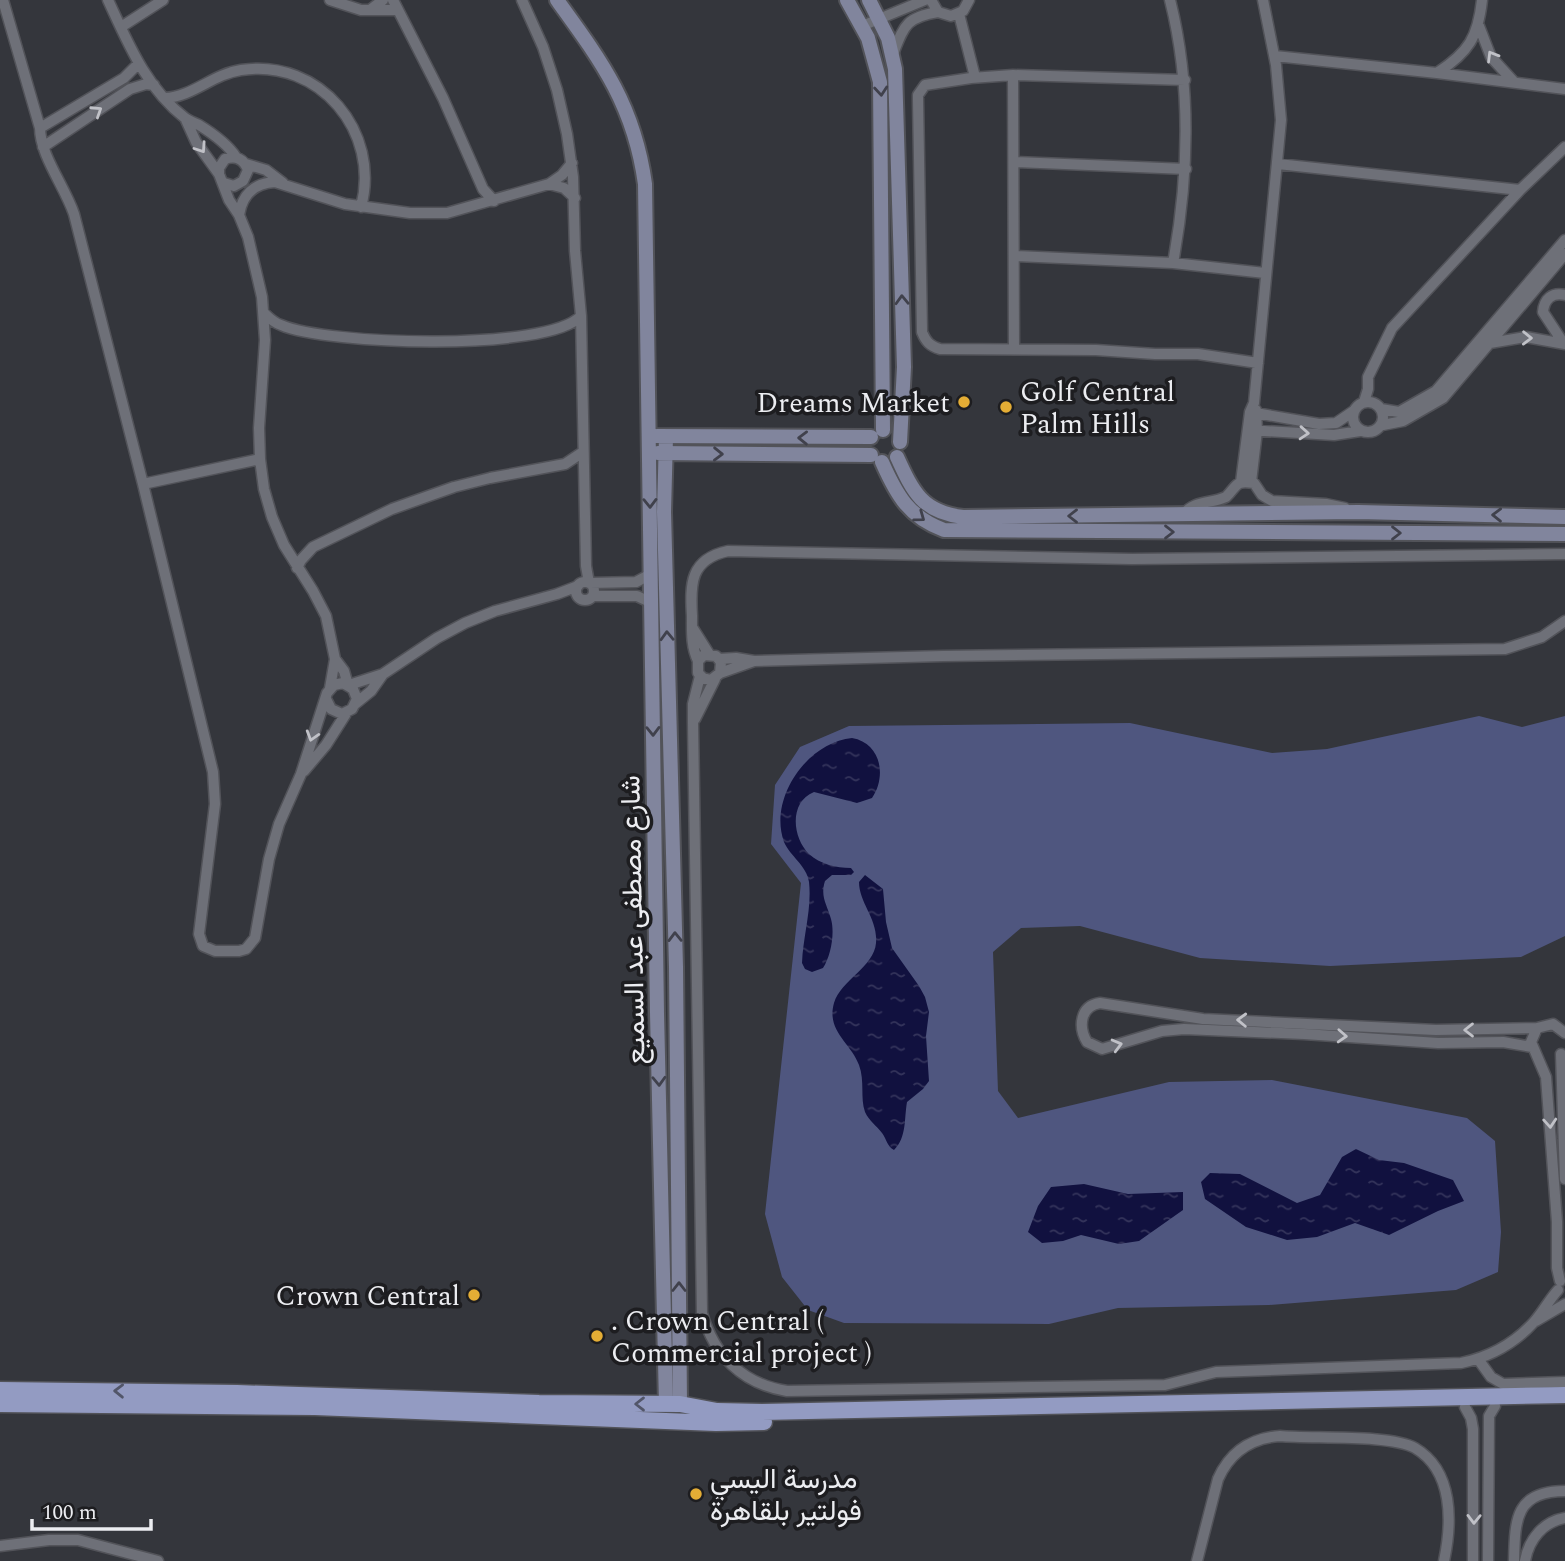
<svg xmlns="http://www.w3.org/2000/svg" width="1565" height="1561" viewBox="0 0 1565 1561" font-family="Spectral,Vazirmatn,serif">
<defs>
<pattern id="water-ripples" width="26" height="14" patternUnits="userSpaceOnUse" patternTransform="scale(1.75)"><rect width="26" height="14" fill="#11113f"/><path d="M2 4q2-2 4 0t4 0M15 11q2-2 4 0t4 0" fill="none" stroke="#34345b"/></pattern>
</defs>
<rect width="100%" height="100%" fill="#34363c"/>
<path fill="#4f567f" d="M1479,716L1522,727L1565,716V936L1521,957L1330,966L1200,958L1080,926L1021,928L993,952L998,1091L1018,1118L1169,1082L1272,1080L1467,1118L1495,1141L1501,1232L1498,1272L1456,1290L1269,1305L1118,1308L1049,1324L844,1323L808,1310L782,1277L765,1214L801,883L771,844L775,785L800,747L849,726L1130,723L1272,753L1327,749Z"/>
<path fill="url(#water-ripples)" d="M852,738C881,743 887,776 872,798L857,803L814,792C789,802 792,837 809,854C820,864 836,868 851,868L854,872L851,875H832L825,881C820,897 827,904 831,919C835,933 831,956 823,968L812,972L805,969L802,963C803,936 812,909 809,882C807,866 790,856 784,842C768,798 808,742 852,738Z
M865,875L883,889L886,922L892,948L919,986L925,997L929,1012L926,1036L929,1081L923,1089L907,1102C904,1119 907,1137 894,1150C887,1146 887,1140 882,1133C877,1126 869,1121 865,1112C860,1098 865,1081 859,1065C851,1043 826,1031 834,1003C841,980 874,967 876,943C878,919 859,903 859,882Z
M1356,1149L1379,1160L1404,1163L1453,1180L1464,1201L1438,1211L1389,1235L1355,1223L1317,1237L1287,1240L1246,1227L1205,1199L1201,1182L1210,1173L1240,1174L1297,1203L1320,1195L1342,1157Z
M1084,1184L1128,1194L1183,1192V1210L1139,1241L1119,1244L1081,1235L1063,1241L1042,1243L1028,1232L1038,1206L1051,1187Z"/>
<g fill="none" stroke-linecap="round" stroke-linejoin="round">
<g stroke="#525359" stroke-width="13">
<path id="street" d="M3,0L40,128C40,155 65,187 74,214L143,484L213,772L215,804L199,934L203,946L215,951H239L246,949L255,938L269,859L279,824L301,774L327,693L334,685L343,683L353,689L357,699L352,709L342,714L331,709L326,699
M108,0C128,43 146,88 185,118C189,121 194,123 199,125C212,133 228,145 236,157
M330,0L361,10H398
M393,0L443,98L483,189L494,201
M522,0L543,47L557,90L567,134L573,177L575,251L581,316L586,566L589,583
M931,0L938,12L951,16L963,11L969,0
M1170,0C1192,87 1189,175 1173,263
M370,10L383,0
M959,14L975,77
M862,26L925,0
M1479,26L1491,57L1513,81
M121,27L163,0
M893,54C904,26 906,17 938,12
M1275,56L1437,73L1565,89
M1437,73C1469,52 1478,37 1482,0
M1013,75L1014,349
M1185,80L1013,75L971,78L925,85L918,95V100L922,332C926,342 930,346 940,349L1096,350L1155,354H1198L1258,363
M165,98C192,97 213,74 241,70C320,58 381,132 361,207
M186,120L196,142L219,174
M40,128L124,78L138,64
M43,147L130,89L146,84L154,85
M1014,162L1186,169
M246,164L266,170L283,183
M1278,164L1520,190
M224,183L234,186L243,181L248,170C244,159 236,155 225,159L219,168V174L229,200L239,215L248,237L262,297L265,340L259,428L260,459L264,489L272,517L284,545L313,591L326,616L335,659L330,688
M549,184L564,188L575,198
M239,215C242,195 254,183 275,182L345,204L410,213H447L549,184L562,175L572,163
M1015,256L1173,263L1265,273
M264,313C269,318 274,323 281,325C327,345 547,352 581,316
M1490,343L1526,337L1565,344
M1564,344L1543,312C1544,299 1552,292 1565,295
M1353 417a15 15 0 1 1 30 0a15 15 0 1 1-30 0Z
M1364,402L1368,389V377L1392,328L1520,190L1565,147
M1381,409L1399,412L1436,391L1565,240
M1250,412L1319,424L1336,423L1355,410
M1383,425L1403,421L1443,398L1565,254
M1248,430L1334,435L1360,431
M1241,482L1250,412L1254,403L1281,120L1276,65L1263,0
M1251,482L1257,431L1256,410
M143,484L260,459
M1183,515C1194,500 1211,504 1226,497C1238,485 1235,480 1254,483L1262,495L1272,501L1326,504L1345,508
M297,568L301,560L313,547L392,509L454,487L490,478L565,464L583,452
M576 591a9 9 0 1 1 18 0a9 9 0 1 1-18 0Z
M590,583L636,582L651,574
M593,596H637L652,603
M692,627L709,654
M335,659L344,671L348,685
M719,659L736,658L754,661L943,656L1505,649L1542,637L1565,621
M698,661C691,646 692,632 692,616C690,584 690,559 728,551L1132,559L1565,554
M720,673L721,662L716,656L704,655L698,661V673L703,678L711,680L720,673L754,661
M700,676L693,704V723L702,1313C714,1355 742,1384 787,1391L1165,1385L1216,1372L1461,1363C1490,1357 1514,1344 1534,1322C1543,1312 1549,1300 1558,1290
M349,685L383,674L437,638L465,623L495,611L557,594L578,586
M355,704L371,691L383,674
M695,719L715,679
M304,771L326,745L347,712
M1532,1047L1503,1042L1438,1043L1304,1034L1184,1029L1162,1031L1102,1049L1087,1042C1078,1027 1080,1006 1100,1003L1203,1019L1436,1030L1537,1028
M1561,1054L1565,1179
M1560,1281L1557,1268V1222L1546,1077L1531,1042L1537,1028L1553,1024L1565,1033
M1536,1321L1565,1304
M1478,1359L1491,1377L1503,1384L1565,1382
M1465,1407L1471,1418L1473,1429V1561
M0,1546L49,1540H78L158,1561
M1197,1561L1218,1479C1230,1452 1251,1438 1280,1436C1312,1439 1391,1434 1415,1448C1454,1471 1452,1523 1444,1561
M1488,1561L1489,1416L1495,1406
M1514,1561C1515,1520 1515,1491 1565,1491
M1525,1561C1529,1539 1543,1522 1565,1518"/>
</g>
<g stroke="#525359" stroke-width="18">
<path id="secondary" d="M557,0C602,62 634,105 645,184L657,1013L666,1404
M847,0L868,38L880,82L883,430
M869,0L888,38L895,69L904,367L900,442
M657,436L871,437
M666,437L664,512L676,967L680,1404
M658,453L871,455
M897,457C913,492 922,512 963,517L1358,512L1565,517
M882,462C897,496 909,517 944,530L1565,534"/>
</g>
<g stroke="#525359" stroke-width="19">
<path id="primary" d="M0,1390L237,1393L539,1403L680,1404L717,1411L762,1412L1565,1395
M0,1404L315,1407L716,1423L764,1422"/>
</g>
<use href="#street" stroke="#6e7078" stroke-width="10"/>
<use href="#secondary" stroke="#81859d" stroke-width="14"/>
<use href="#primary" stroke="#939bc2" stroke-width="16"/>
</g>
<defs><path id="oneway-chevron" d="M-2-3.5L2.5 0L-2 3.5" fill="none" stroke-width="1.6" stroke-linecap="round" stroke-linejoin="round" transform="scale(1.75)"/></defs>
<g stroke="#c0c1c7">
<use href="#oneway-chevron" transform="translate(1492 56) rotate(-121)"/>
<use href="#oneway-chevron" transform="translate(97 111) rotate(-33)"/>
<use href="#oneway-chevron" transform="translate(201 148) rotate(56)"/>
<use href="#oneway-chevron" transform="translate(1527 338) rotate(1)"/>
<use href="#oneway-chevron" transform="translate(1304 433) rotate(4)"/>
<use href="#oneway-chevron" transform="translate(312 736) rotate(107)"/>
<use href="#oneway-chevron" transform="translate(1242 1020) rotate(-178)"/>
<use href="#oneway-chevron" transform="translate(1469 1030) rotate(180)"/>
<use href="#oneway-chevron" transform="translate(1342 1036) rotate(3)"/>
<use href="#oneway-chevron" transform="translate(1117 1045) rotate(-15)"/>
<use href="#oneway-chevron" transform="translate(1550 1123) rotate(86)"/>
<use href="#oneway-chevron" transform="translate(1474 1519) rotate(91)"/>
</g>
<g stroke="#40414c">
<use href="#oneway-chevron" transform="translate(881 91) rotate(85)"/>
<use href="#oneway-chevron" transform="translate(902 300) rotate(-92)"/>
<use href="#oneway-chevron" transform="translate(803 438) rotate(-179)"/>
<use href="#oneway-chevron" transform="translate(718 454) rotate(1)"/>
<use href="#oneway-chevron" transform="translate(650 503) rotate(89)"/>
<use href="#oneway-chevron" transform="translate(1497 515) rotate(-179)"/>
<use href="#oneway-chevron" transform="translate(1073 516) rotate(180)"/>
<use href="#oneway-chevron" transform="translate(920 517) rotate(36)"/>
<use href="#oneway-chevron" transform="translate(1169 532)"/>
<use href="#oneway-chevron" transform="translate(1396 533)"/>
<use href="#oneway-chevron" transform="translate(667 636) rotate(-92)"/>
<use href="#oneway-chevron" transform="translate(653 731) rotate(89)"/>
<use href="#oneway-chevron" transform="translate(675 937) rotate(-91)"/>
<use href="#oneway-chevron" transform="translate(659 1081) rotate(88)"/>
<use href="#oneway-chevron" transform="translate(679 1287) rotate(-90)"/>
</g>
<g stroke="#525669">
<use href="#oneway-chevron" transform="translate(119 1391) rotate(-179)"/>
<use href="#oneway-chevron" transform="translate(640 1404) rotate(-180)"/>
</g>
<g fill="#e4ad35" stroke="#1d1d20" stroke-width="2.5">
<circle cx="964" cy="402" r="7"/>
<circle cx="1006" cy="407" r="7"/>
<circle cx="474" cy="1295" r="7"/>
<circle cx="597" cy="1336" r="7"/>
<circle cx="696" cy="1494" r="7"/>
</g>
<g text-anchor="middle" stroke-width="7" stroke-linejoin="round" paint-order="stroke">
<g font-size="28" fill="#ecedf1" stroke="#1d1d20" text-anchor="start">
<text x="1020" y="401">Golf Central<tspan x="1020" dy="32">Palm Hills</tspan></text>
<text x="950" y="412" text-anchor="end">Dreams Market</text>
<text x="460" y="1305" text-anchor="end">Crown Central</text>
<text x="611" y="1330">. Crown Central (<tspan x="611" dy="32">Commercial project )</tspan></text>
<text x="710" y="1488">مدرسة اليسي<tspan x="710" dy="32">فولتير بلقاهرة</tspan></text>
</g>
<g font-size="28" fill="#ecedf1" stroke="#1d1d20">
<text transform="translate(632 920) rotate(-91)" y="10">شارع مصطفى عبد السميع</text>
</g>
</g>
<path d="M32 1519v10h119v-10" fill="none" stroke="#ecedf1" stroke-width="3.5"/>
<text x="42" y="1519" font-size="21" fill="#ecedf1" stroke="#1d1d20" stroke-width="5" paint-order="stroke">100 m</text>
</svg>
